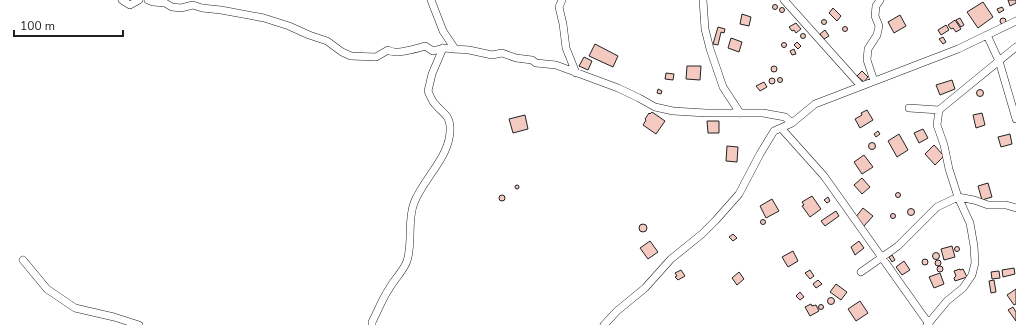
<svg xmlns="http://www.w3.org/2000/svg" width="1016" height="325" viewBox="0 0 1016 325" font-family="'Nunito Sans',sans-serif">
<rect width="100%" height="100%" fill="#fff"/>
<path fill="#f3c9c0" stroke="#222" d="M1008,0H1016V3L1010,6Z
M983,2L993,17L978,28L967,12Z
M772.5 7a2.5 2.5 0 1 1 5 0a2.5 2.5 0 1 1-5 0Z
M1002,7L1004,10L999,13L997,9Z
M779.5 10a2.5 2.5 0 1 1 5 0a2.5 2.5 0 1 1-5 0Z
M833,8L841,16L837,21L829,13Z
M742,14L751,17L749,26L740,24Z
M900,15L906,26L894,33L888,22Z
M960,18L964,25L961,27L956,20Z
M1000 21a3 3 0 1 1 6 0a3 3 0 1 1-6 0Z
M821.5 22a2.5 2.5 0 1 1 5 0a2.5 2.5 0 1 1-5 0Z
M955,20L961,29L956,32L953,28L951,29L948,25Z
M796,23L801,29L796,33L794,30L792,31L789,27Z
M946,25L949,30L941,35L938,30Z
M842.5 29a2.5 2.5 0 1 1 5 0a2.5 2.5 0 1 1-5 0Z
M718,27L725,29L724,33L721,32L718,45L713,44Z
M825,30L829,36L824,39L820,34Z
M800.5 36a2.5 2.5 0 1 1 5 0a2.5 2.5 0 1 1-5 0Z
M943,37L946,42L943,44L939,39Z
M731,38L742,42L739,52L728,48Z
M797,42L801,46L798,49L794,45Z
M781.5 45a2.5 2.5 0 1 1 5 0a2.5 2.5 0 1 1-5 0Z
M595,44L618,56L613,67L589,56Z
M794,49L796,54L792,55L790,51Z
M584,57L592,61L588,70L579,66Z
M687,66H701L700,80L686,79Z
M771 69a3 3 0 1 1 6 0a3 3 0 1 1-6 0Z
M862,71L868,77L864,82L857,76Z
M666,73L674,74L673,80L665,79Z
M777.5 80a2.5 2.5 0 1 1 5 0a2.5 2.5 0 1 1-5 0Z
M769 81a3 3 0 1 1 6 0a3 3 0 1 1-6 0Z
M952,80L955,89L940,95L936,85Z
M764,82L767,87L760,91L756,86Z
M658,89L662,91L661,94L657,93Z
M976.5 93a3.5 3.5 0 1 1 7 0a3.5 3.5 0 1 1-7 0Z
M867,110L873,120L860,128L855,119L862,115L861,113Z
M652,112L665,121L656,134L643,125L646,120L645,119L649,113L650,114Z
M982,113L985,125L976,128L973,115Z
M525,115L528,129L513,133L509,119Z
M707,121H719V133H708Z
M923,129L928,138L919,143L914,133Z
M878,131L880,134L876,137L874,134Z
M899,134L908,150L897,157L888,141Z
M1010,134L1012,144L1001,147L998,137Z
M868.5 146a3.5 3.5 0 1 1 7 0a3.5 3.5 0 1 1-7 0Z
M934,145L944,156L935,165L925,154Z
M727,146L738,147L737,162L726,161Z
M864,155L873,167L862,174L854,162Z
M862,178L870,187L862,194L854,185Z
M988,183L992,197L982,200L978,186Z
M515 187a2 2 0 1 1 4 0a2 2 0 1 1-4 0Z
M895.5 195a2.5 2.5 0 1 1 5 0a2.5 2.5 0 1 1-5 0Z
M499 198a3 3 0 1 1 6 0a3 3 0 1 1-6 0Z
M812,196L821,209L810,217L802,206L804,205L802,202Z
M828,197L830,201L827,203L824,200Z
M772,199L779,211L766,218L760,206Z
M863,208L873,216L864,226L855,218Z
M907.5 212a3.5 3.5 0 1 1 7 0a3.5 3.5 0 1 1-7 0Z
M836,211L839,216L825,226L821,221Z
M890.5 216a2.5 2.5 0 1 1 5 0a2.5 2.5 0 1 1-5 0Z
M760.5 222a2.5 2.5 0 1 1 5 0a2.5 2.5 0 1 1-5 0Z
M639 228a4 4 0 1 1 8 0a4 4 0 1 1-8 0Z
M733,234L737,238L733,241L729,237Z
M650,241L658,252L648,259L640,248Z
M859,241L864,248L855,255L851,247Z
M952,246L955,257L944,260L941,249Z
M954.5 249a2.5 2.5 0 1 1 5 0a2.5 2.5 0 1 1-5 0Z
M793,251L798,261L788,267L782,257Z
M932.5 256a3.5 3.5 0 1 1 7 0a3.5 3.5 0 1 1-7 0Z
M892,255L895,260L892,262L889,257Z
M922 262a3 3 0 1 1 6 0a3 3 0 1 1-6 0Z
M935 263a3 3 0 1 1 6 0a3 3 0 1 1-6 0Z
M904,261L910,270L902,275L896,267Z
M937 269a3 3 0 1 1 6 0a3 3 0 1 1-6 0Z
M1014,268L1015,274L1003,277L1002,270Z
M960,269V270L963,269L967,277L955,281L954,278L956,276L954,271Z
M681,270L685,276L678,280L675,277L677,276L675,273Z
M810,270L814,276L810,279L805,273Z
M999,271L1000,278L992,279L991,272Z
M739,272L744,279L737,285L732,278Z
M940,273L944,284L934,288L929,277Z
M818,280L822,284L816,288L813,284Z
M994,280L996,292L991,293L989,281Z
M836,284L847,292L841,300L830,292Z
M1016,289V304L1014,305L1007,295Z
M800,292L804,297L800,300L796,296Z
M827.5 301a3.5 3.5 0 1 1 7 0a3.5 3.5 0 1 1-7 0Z
M860,301L868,313L856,321L848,309Z
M811,304L812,306L816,305L819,311L810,316L805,307Z
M818.5 307a2.5 2.5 0 1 1 5 0a2.5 2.5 0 1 1-5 0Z
M1013,307L1016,312V321L1008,310Z"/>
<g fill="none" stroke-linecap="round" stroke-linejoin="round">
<g stroke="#222" stroke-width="8">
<path id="street" d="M122,0L130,5L139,0
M148,0L153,2L165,3L172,7L181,8L193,5L202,8L221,10L264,18L289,26L309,35L327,41L342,52L351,56L376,57L388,50C390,51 392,52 395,52C399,53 420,48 425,46L433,51L443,48L469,50L492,55L502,53L516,58L532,60L536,63L556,65L618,88L639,98L655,107L673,111L706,113H763L785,117L792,123
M431,0L443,31L455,49
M562,0L559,7L563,24L566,48L576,73
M703,0L705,29L710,49L723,87L740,113
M784,0L861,86
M987,35L999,61L1016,119
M874,81L867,60L868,49L877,35L879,26L875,16L876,6L880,0
M909,108L939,110L1016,47
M781,128L824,176L929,324
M23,260L47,289L75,308L114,317L139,325
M861,272L898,246L937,207L958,197L974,200L988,205H1006L1016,208
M372,325V322C378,311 382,299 389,289C394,280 404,270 407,261C413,242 407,221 414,203C424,177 452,156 450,126C449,114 442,113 435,104C432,101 430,96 428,91L432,74L443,48
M604,325L617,311L645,288L671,259L702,234L716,220L739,194L760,154L774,131L792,123L815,104L958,49L1016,21
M927,325L947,301L963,288L972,275L975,263L974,246L970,223L958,197L949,169L944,145L937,125L939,110"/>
</g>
<use href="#street" stroke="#fff" stroke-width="7"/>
</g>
<path d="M14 30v6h109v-6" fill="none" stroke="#222222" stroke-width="2"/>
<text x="20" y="30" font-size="12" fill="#222222" stroke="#ffffff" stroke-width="3" paint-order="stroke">100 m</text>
</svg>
